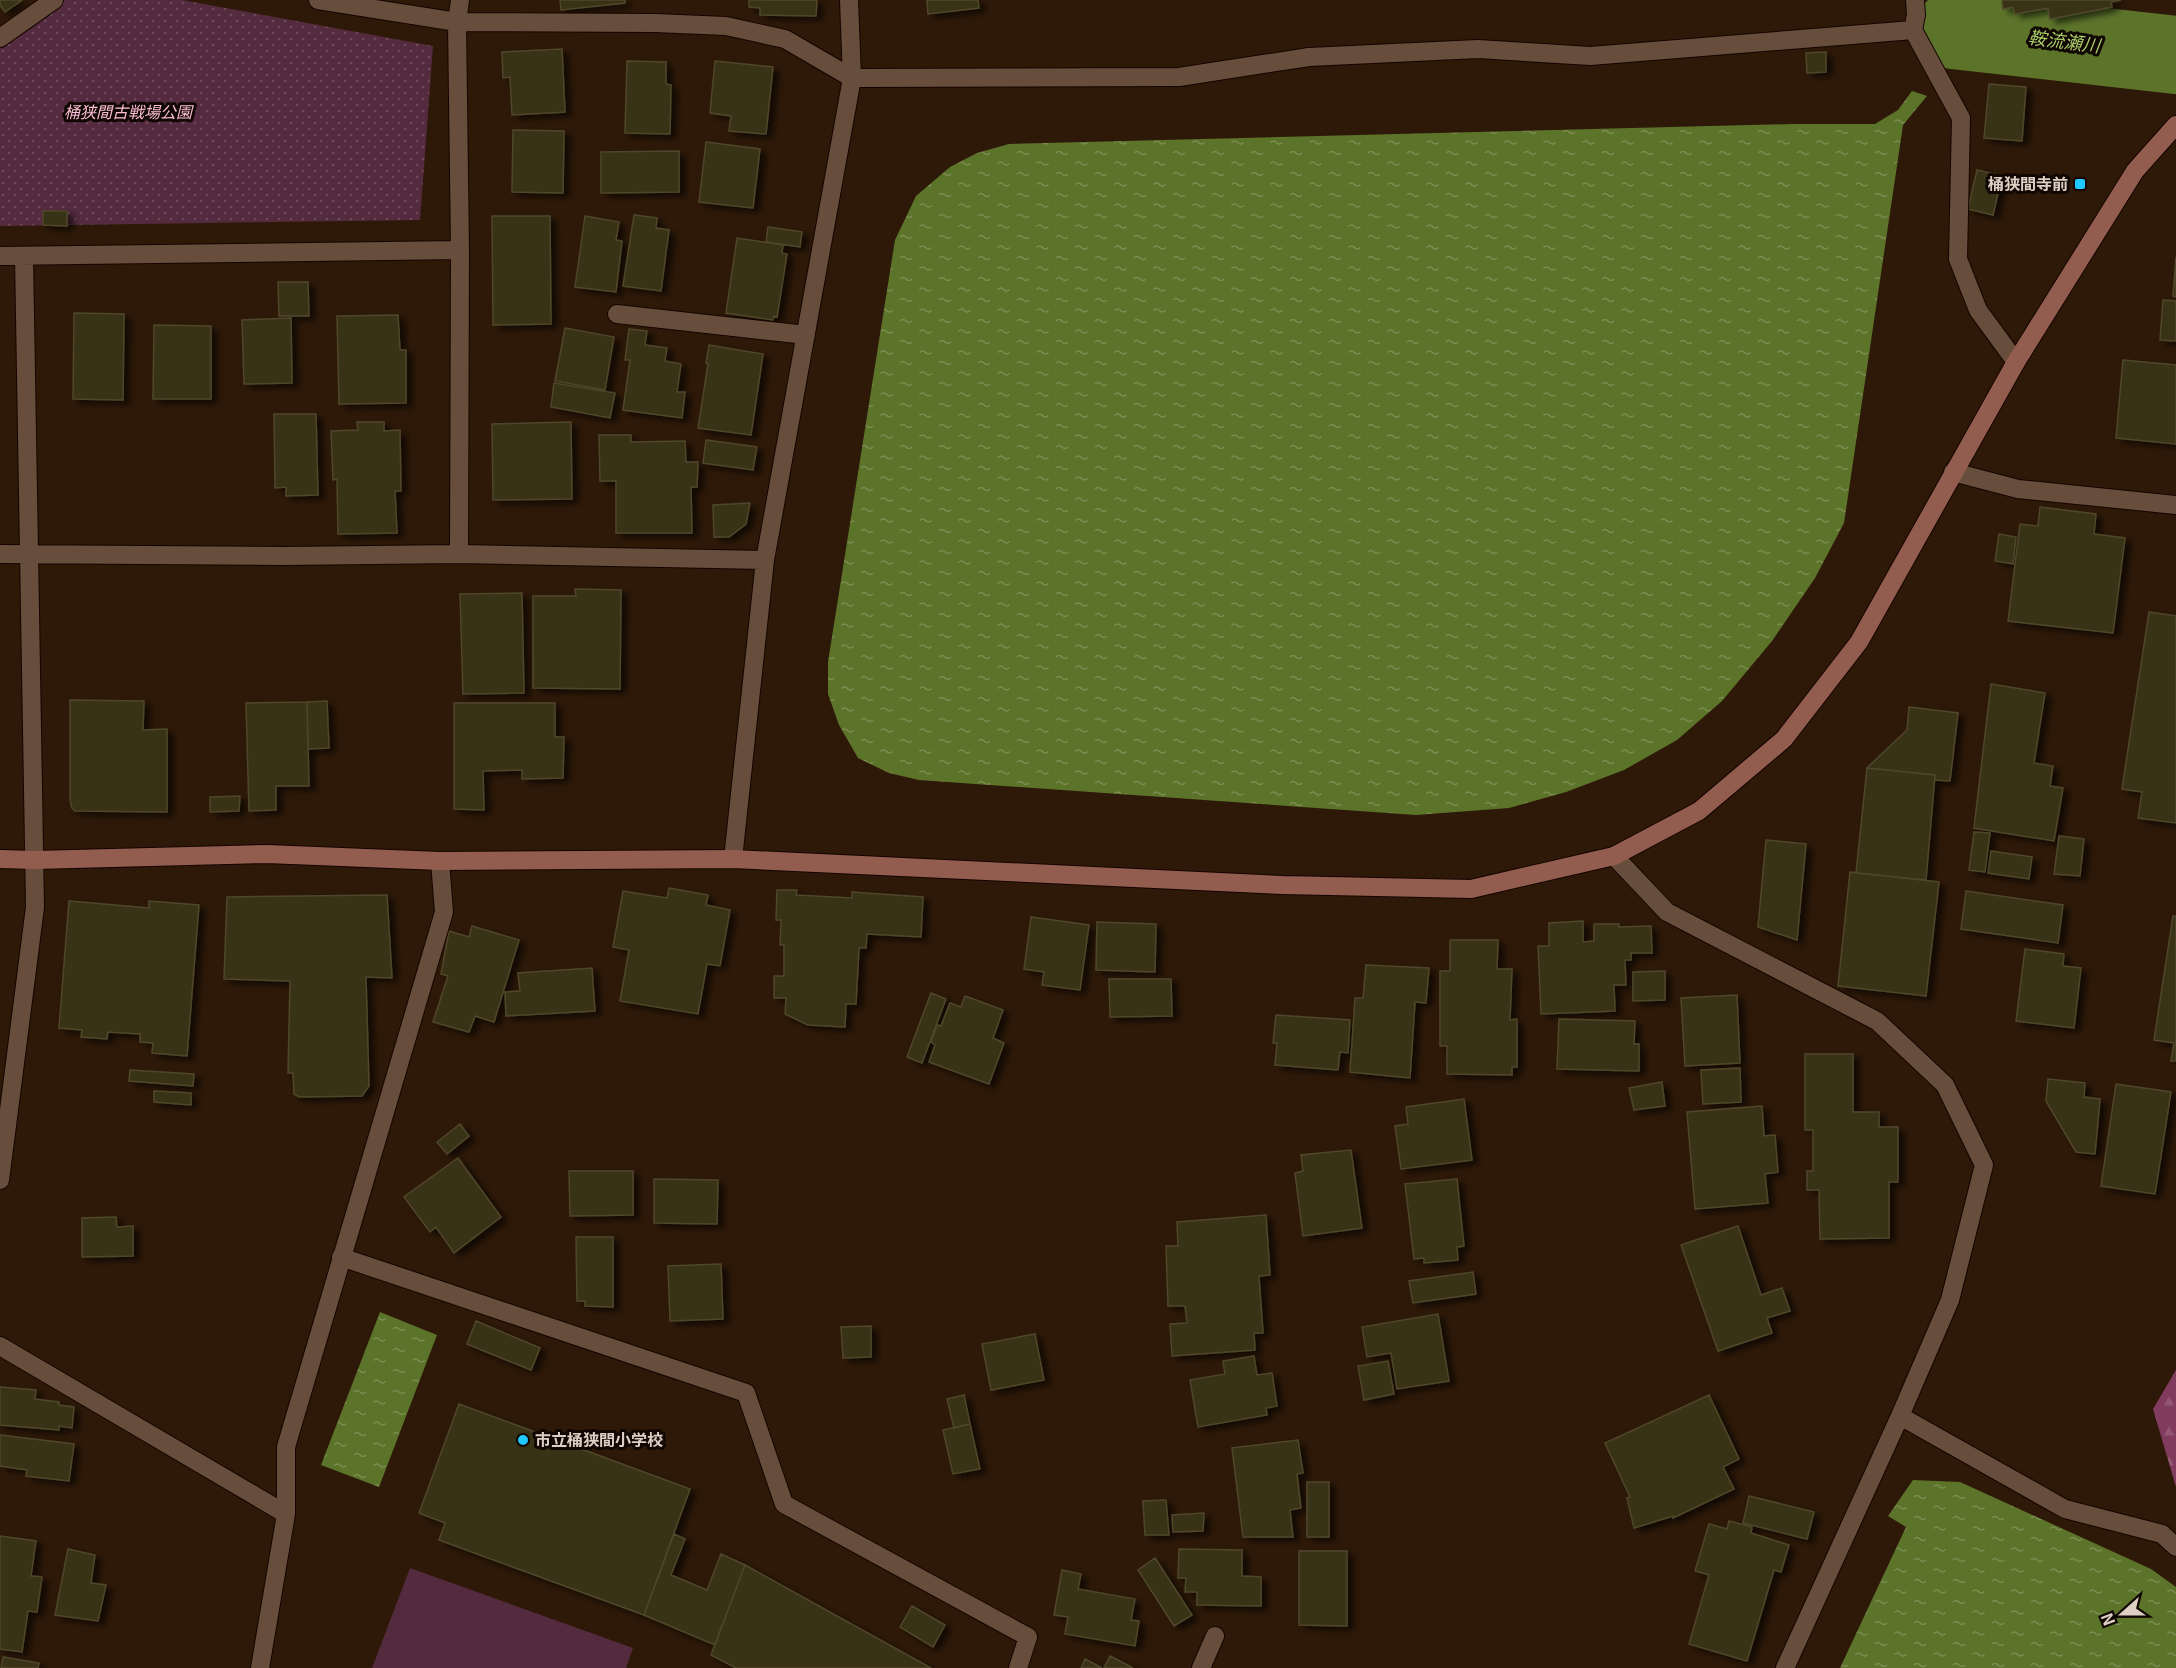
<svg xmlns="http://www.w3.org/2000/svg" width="2176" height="1668" viewBox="0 0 2176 1668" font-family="Georgia,'Noto Sans JP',serif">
<defs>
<pattern id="forest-firs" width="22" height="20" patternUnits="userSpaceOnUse" patternTransform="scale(1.5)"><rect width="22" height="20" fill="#803b5d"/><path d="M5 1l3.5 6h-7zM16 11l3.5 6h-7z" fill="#925673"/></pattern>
<pattern id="park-dots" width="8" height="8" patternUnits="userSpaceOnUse" patternTransform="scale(1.5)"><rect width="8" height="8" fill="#542a3e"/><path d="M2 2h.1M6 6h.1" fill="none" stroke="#6c4858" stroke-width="1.8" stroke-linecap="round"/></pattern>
<pattern id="water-ripples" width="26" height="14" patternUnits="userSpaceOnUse" patternTransform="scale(1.5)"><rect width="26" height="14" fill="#5c742a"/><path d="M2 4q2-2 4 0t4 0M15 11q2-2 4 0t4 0" fill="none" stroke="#7b8d51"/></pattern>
<filter id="shadow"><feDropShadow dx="6" dy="4" stdDeviation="3" flood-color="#0009"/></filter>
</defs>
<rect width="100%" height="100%" fill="#2e1908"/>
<path fill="url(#forest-firs)" d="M2176,1370V1487L2153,1409Z"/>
<path fill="url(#park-dots)" d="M63,0H182L433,46L420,220L0,226V44Z"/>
<path fill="#542a3e" d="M410,1568L633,1648L626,1668H372Z"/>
<path fill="url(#water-ripples)" d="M1912,91L1927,96L1903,125L1844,523L1815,578L1772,641L1722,701L1677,740L1624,770L1566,792L1509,808L1416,815L919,780L889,773L858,758L839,725L828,694V662L895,240L916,196L950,167L977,153L1009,144L1793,124H1875L1898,110Z
M380,1312L437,1335L379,1487L321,1465Z
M1913,1480L1960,1482L2151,1569L2176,1587V1668H1840L1906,1527L1888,1516Z"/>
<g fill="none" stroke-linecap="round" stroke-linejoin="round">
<path stroke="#5c742a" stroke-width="78" d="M1953,30L2176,55"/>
</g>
<path fill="#393015" stroke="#50472b" stroke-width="1.5" filter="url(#shadow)" d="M0,0H22L5,12L0,5Z
M560,0H625V3L561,10Z
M749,0H817L816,16L760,15V8L749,7Z
M927,0H978L979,8L928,14Z
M2002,0H2121L2111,2L2112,7L2050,19L2048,8L2015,14L2013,7L2003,9Z
M562,49L565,112L512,115L510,77L503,78L502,52Z
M1826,52V72L1807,73L1806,53Z
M627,61L666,62V84L671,85L670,134L625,133Z
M715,61L773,67L766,134L729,131L731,116L710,113Z
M1989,84L2026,87L2022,141L1984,138Z
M513,130L564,131L563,193L512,192Z
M706,142L760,149L753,208L699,202Z
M679,151V192L601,193V152Z
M1977,170L2002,176L1993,215L1968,209Z
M43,211H67V226L43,225Z
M634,215L657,218L656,228L669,230L661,291L623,286Z
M492,216H550L551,324L493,325Z
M585,216L619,222L616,240L622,241L616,292L575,287Z
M768,227L802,232L800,247L766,242Z
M737,238L783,245L782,253L787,254L777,317L774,316L773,320L726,313Z
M2176,257V297L2173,296Z
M278,282H308L309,316H279Z
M2163,300L2176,301V341L2160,340Z
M74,313L124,314L123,400L73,399Z
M398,315L400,350H406V403L339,404L337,316Z
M291,318L292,383L244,384L242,320Z
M154,325L211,326V399H153Z
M565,328L614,337L605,390L555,381Z
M629,329L647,331L645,345L667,348L665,361L681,364L677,392H685L682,418L623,410L630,360H625Z
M709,345L763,354L751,435L698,428L708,364L706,363Z
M2123,360L2176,365V444L2116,438Z
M554,383L615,393L610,418L551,407Z
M274,414H316L318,495L286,496V487L275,488Z
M357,422H384V431L400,430L401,491H395L397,533L338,534L337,479L333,480L331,431L358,430Z
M571,422L572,499L493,500L492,424Z
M599,435H631V442L685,441L686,462H698L697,487H691L692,533H616V481H600Z
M706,440L757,447L753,470L703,463Z
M750,503L746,524L729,537H714L713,505Z
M2040,507L2096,514L2094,534L2125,538L2113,633L2008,621L2020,524L2038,526Z
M1999,534L2016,537L2013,564L1995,561Z
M575,589L621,590L620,689L533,688V596H576Z
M522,593L524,693L463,694L460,594Z
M2149,612L2176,616V823L2138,818L2142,792L2122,789Z
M1991,684L2045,693L2034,763L2053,766L2050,786L2063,788L2054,841L1974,828Z
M70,700L144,701L143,730L167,729V812L75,811L72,808L70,800Z
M327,701L329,748L308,749L307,702Z
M307,702L309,786H276V810L249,811L246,703Z
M454,703H555V737H564L563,778L522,779V770L483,771L484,810L454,809Z
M1909,707L1958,713L1950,781L1935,780V775L1867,768L1907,730Z
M1867,768L1935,775L1926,880L1856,873Z
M240,796L239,811L210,812V797Z
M1974,832L1990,833L1985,872L1969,870Z
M2059,836L2084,839L2080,876L2054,874Z
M1766,840L1806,844L1797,940L1758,927Z
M1991,851L2032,857L2029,879L1988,873Z
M1850,872L1939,882L1926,996L1838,986Z
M669,888L708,895L706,905L730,910L720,966L707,964L698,1014L620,1001L629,950L613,947L623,891L667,898Z
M777,890H797L796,895L852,898V892L923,897L921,937L867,934L866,948H859L856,1004H846L845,1027L808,1025L785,1014L786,998H774V976H784V945H780L781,920H776Z
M1966,891L2063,905L2058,943L1961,929Z
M387,895L392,978L366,977L369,1086L362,1096L299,1097L294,1094L293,1073H288L290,981L224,979L227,897Z
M69,901L149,908V901L199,905L187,1056L152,1053L153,1043L140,1042V1034L108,1032L107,1039L81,1037L82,1030L59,1028Z
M2173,916H2176V1061H2171L2174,1043L2154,1040Z
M1031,917L1089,925L1080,990L1042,985L1044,972L1024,969Z
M1583,921V942L1594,941V924H1619V927L1651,926L1652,953H1631V960H1625L1626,985H1614L1615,1011L1541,1014L1538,946H1549V923Z
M1097,922L1156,924L1155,972L1096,970Z
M472,926L519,940L494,1022L475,1016L469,1032L433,1022L448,976L441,974L449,931L469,937Z
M1450,940H1498L1497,969H1512L1510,1020L1517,1019V1067H1512V1075L1447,1074V1046H1440V971H1450Z
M2025,949L2064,954L2063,966L2081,968L2074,1028L2016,1021Z
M1366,965L1429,968L1426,1003L1415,1002L1410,1078L1350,1072L1355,998H1363Z
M592,968L595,1011L506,1016L505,992L520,991L518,973Z
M1665,971V1000L1633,1001V972Z
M1109,979H1171L1172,1016L1110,1017Z
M931,993L946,999L922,1063L907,1057Z
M1737,995L1740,1063L1685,1066L1681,998Z
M965,996L1003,1010L993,1038L1004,1043L989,1084L929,1062L935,1045L931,1042L937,1025L941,1026L950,1003L961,1007Z
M1276,1015L1350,1020L1348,1053L1340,1052L1338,1070L1275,1065L1277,1043H1273Z
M1559,1019L1635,1021L1634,1044H1639V1071L1557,1069Z
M1805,1054H1853V1112H1879V1127H1898V1182H1889V1238L1820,1239L1819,1190H1807V1171H1813V1130H1805Z
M1740,1068L1741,1102L1703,1104L1701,1070Z
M130,1070L194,1074L193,1086L129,1081Z
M2048,1079L2085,1083L2084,1097L2100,1099L2095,1154L2076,1152L2046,1101Z
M1662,1082L1665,1106L1634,1110L1629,1088Z
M2116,1084L2171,1092L2155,1194L2101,1186Z
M154,1091L191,1093V1105L154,1102Z
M1464,1099L1472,1160L1401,1169L1395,1126L1408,1124L1406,1107Z
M1762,1106L1764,1136L1775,1135L1778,1172L1765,1174L1768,1203L1695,1209L1687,1112Z
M460,1124L469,1136L447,1154L437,1142Z
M1351,1150L1362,1228L1303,1236L1295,1173L1303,1171L1301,1155Z
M458,1158L501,1217L454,1253L436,1227L430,1232L404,1197Z
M569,1171H633V1215L570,1216Z
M654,1179L718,1180L717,1224L654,1223Z
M1457,1179L1464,1246L1457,1247L1458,1260L1424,1263V1258L1414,1259L1405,1184Z
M1266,1215L1270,1275L1259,1276L1263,1333H1254L1255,1350L1172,1356L1170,1324L1187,1323L1185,1306H1168L1166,1246H1178L1177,1222Z
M116,1217L117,1227L133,1226V1256L82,1257V1218Z
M1738,1226L1761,1295L1782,1288L1790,1311L1767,1318L1772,1333L1718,1351L1681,1245Z
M576,1237H613V1307L585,1306V1301H577Z
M721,1264L723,1319L670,1321L668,1266Z
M1473,1272L1476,1294L1413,1303L1409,1281Z
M1438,1314L1449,1381L1397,1389L1391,1353L1367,1357L1362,1327Z
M476,1321L540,1348L531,1370L467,1344Z
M871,1326V1357L843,1358L841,1327Z
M1035,1334L1044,1380L991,1390L982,1344Z
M1254,1356L1257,1375L1272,1373L1277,1406L1266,1408L1267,1415L1198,1427L1190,1380L1225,1374L1223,1361Z
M1388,1361L1394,1394L1364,1400L1358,1366Z
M0,1387L36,1390L35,1399L59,1402V1405L74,1407L72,1428L59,1426V1430L0,1425Z
M964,1395L970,1424L954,1428L947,1399Z
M1709,1395L1739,1459L1723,1467L1734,1489L1673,1518V1516L1634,1528L1627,1498L1630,1497L1605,1443Z
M459,1404L690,1489L644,1615L439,1540L445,1523L419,1513Z
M970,1424L980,1469L953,1474L943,1430Z
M0,1435L74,1444L69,1481L26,1476L27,1470L0,1466Z
M1298,1440L1303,1473L1297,1474L1301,1508L1290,1510L1293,1537H1243L1232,1448Z
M1307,1482H1329V1537H1307Z
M1749,1496L1814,1512L1807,1539L1743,1523Z
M1166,1500L1169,1535H1145L1143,1501Z
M1204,1513L1203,1531L1173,1532L1172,1515Z
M1729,1521L1752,1527L1751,1533L1789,1545L1781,1572L1774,1570L1747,1661L1689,1644L1709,1575L1695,1571L1709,1524L1727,1529Z
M674,1534L685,1539L671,1575L707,1590L721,1554L745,1565L715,1645L644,1615Z
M0,1536L36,1541L31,1576L42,1577L37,1612L28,1611L22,1652L0,1649Z
M68,1549L95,1555L91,1583L106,1585L98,1621L55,1615Z
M1179,1549L1242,1550V1576L1261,1577V1606L1197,1605V1592H1185L1186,1578H1178Z
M1299,1551H1347V1626L1299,1625Z
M1155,1558L1192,1615L1174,1626L1138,1570Z
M745,1565L931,1668H736L711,1655Z
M1062,1570L1081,1574L1078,1589L1135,1599L1131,1620L1139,1621L1135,1646L1065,1634L1068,1617L1054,1615Z
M912,1606L945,1625L933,1647L900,1627Z
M1110,1656L1133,1668H1104Z
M3,1657L39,1663L38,1668H1Z
M1085,1659L1102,1668H1081Z"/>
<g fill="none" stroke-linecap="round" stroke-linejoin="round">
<g stroke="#150400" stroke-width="20">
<path id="street" d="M318,0L457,22L655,23L726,26L785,39L852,78L1179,77L1309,57L1478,49L1590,56L1913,30
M1915,0L1916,15L1913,30L1961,118L1958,259L1978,310L2016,362
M0,38L54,0
M0,256L460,250
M617,314L806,335
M1953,472L2018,489L2176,505
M0,554L284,556L459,554L765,560
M459,554L460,250L457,22L460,0
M1614,856L1667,912L1877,1021L1945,1085L1984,1165L1950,1300L1900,1416L1785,1668
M733,859L765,560L852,78L849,0
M0,1180L35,907L24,256
M341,1257L746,1393L784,1504L1028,1637L1018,1668
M0,1346L286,1514
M1900,1416L2065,1509L2162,1534L2176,1547
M260,1668L286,1514V1447L444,912L440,861
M1201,1668L1215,1636"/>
</g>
<g stroke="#150400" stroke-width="20">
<path id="secondary" d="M0,859L35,860L267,854L440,861L733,859L1283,885L1471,889L1614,856L1699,811L1784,739L1859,642L2016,362L2135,171L2176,125"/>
</g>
<use href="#street" stroke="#674e3c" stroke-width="18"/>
<use href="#secondary" stroke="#925d4f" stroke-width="18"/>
</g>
<g fill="#20c9fd" stroke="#100702" stroke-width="2">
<rect x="2074" y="178" width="12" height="12" rx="3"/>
<circle cx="523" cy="1440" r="6"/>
</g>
<g text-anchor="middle" stroke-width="6" stroke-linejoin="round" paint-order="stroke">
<g font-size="16" font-style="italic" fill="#fbbcd7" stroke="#100702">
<text x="128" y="118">桶狭間古戦場公園</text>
</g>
<g font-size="16" font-weight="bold" fill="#decfc4" stroke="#100702" text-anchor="end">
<text x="2068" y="190">桶狭間寺前</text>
<text x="535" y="1446" text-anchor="start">市立桶狭間小学校</text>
</g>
<g font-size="18" font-style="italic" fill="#aace69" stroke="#100702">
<text transform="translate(2064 42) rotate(7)" y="6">鞍流瀬川</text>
</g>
</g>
<g transform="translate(2122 1614) rotate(249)" stroke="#100702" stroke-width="4.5" paint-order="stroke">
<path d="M0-4.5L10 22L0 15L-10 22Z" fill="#decfc4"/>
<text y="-9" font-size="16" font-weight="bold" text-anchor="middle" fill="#decfc4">N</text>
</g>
</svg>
